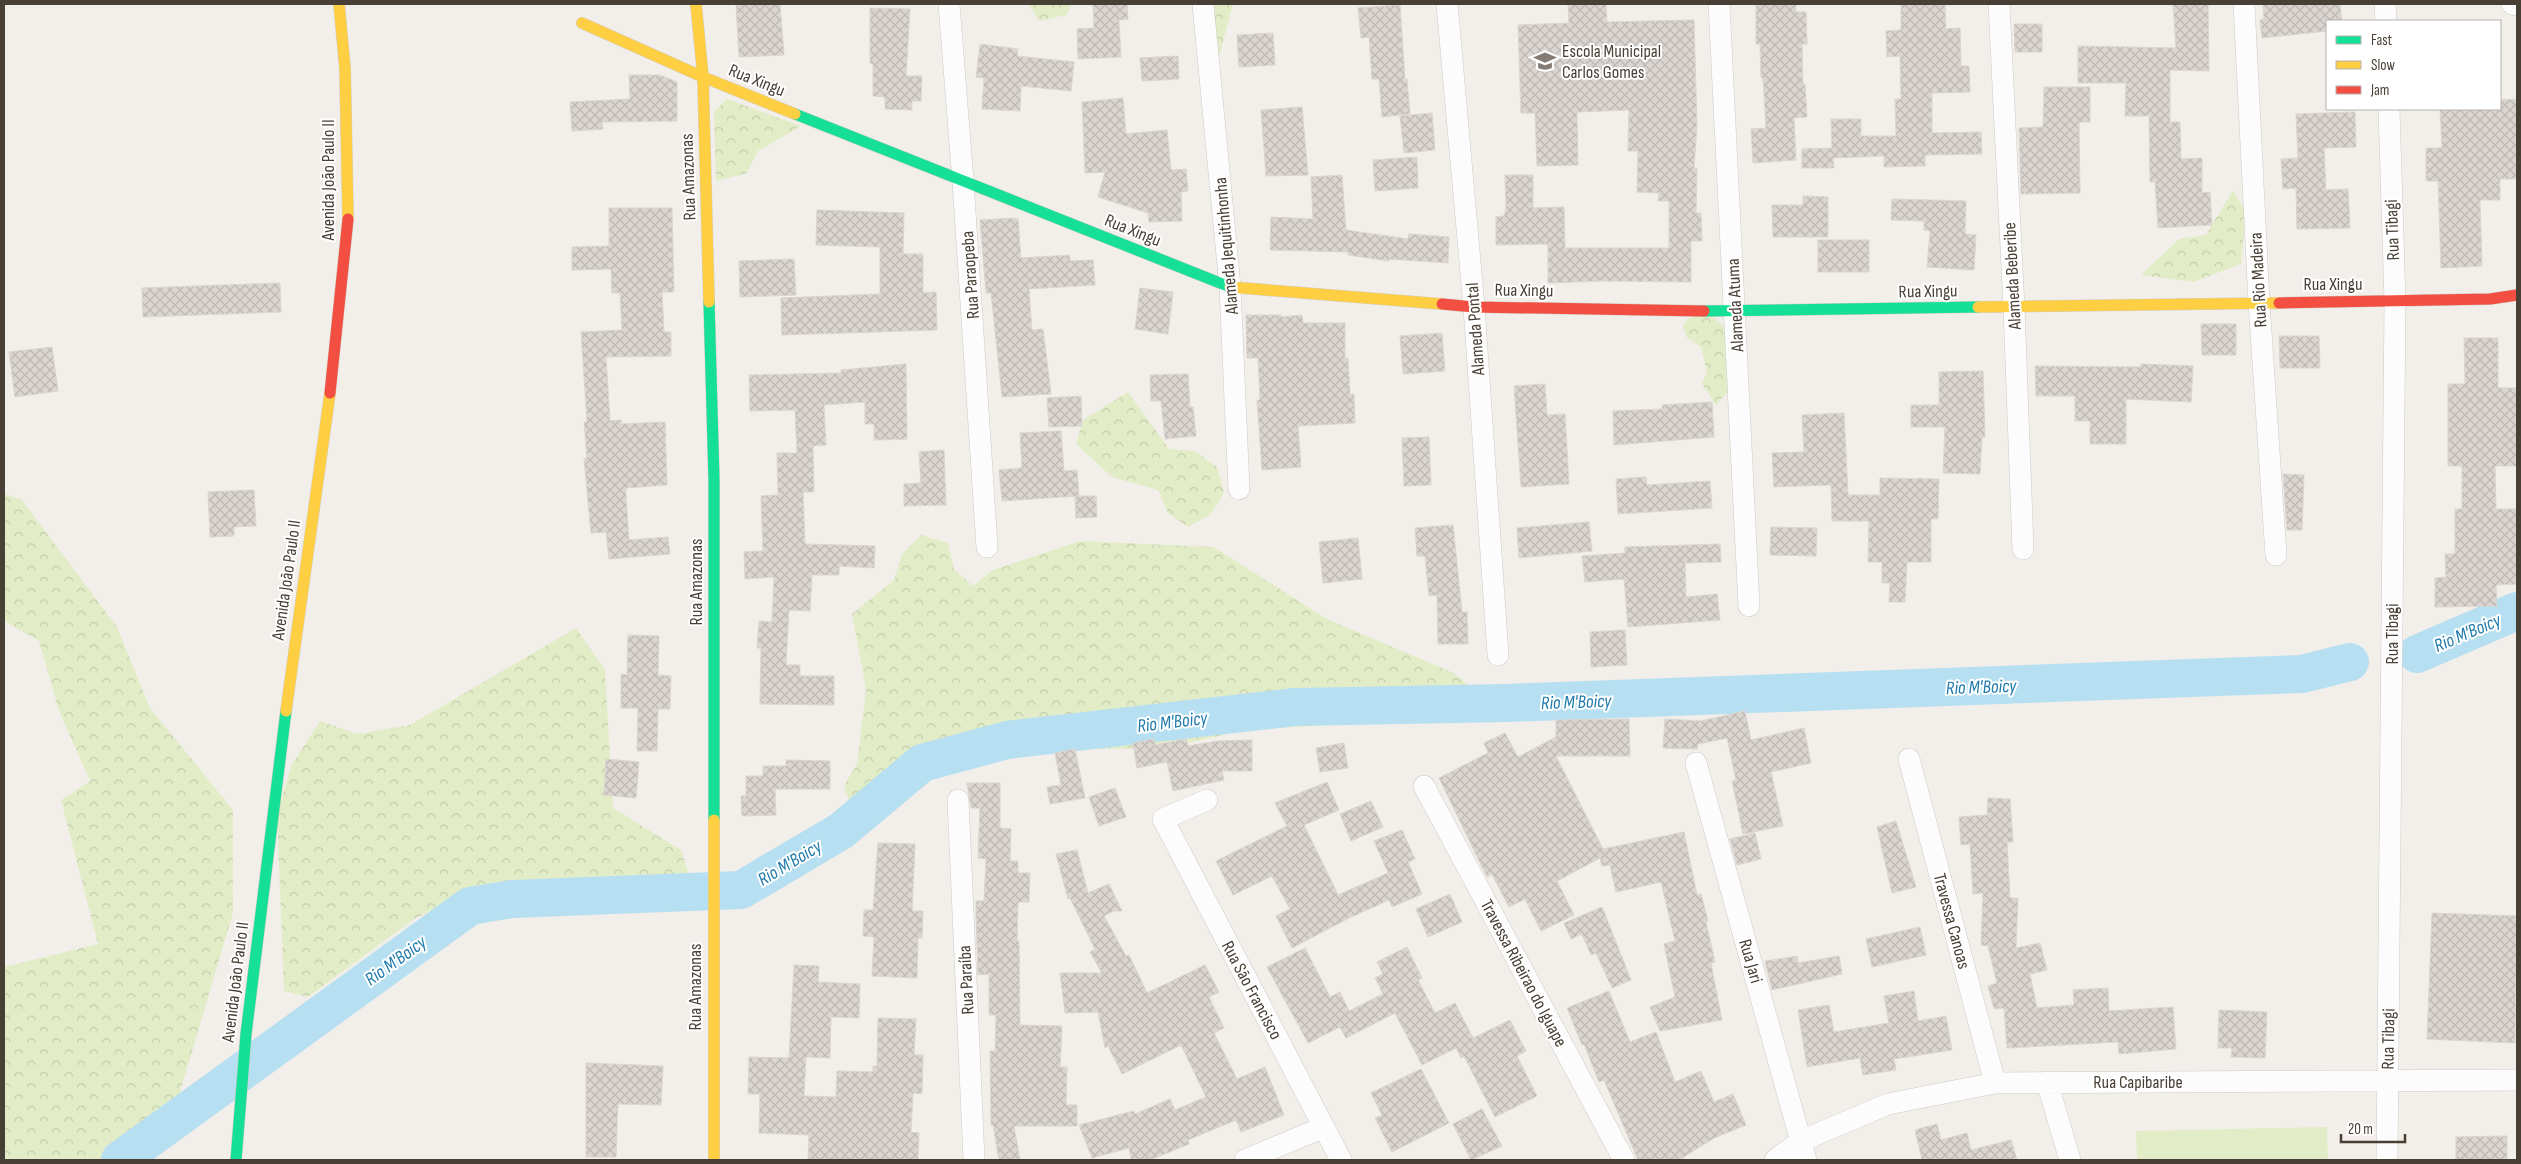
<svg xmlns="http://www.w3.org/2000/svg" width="2521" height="1164" viewBox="0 0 2521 1164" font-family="'Sofia Sans Condensed',sans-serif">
<defs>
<pattern id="forest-crowns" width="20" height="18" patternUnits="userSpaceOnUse" patternTransform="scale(1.25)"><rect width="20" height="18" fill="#e2edc8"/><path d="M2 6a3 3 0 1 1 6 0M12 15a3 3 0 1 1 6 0" fill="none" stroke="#c3ccac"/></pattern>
<pattern id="building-cross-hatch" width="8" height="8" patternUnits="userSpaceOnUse" patternTransform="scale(1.25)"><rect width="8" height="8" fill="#dad5d1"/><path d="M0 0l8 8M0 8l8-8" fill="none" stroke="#bdb8b4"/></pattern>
</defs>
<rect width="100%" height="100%" fill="#f2eeea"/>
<path fill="url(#forest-crowns)" d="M1029,4H1072L1066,15L1039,21Z
M1197,4H1233L1215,72Z
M727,99L801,126L758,151L747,173L716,181L714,112Z
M2233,190L2246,212L2241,264L2194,282L2141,275L2179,239L2206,235Z
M1709,314L1725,327L1731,388L1716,405L1702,384L1707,372L1701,347L1687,338L1683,326L1689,318Z
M1128,392L1169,449L1195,451L1217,467L1224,493L1210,515L1188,527L1168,513L1158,490L1112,477L1076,444L1083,420Z
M4,494L21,499L117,627L150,708L233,810V913L169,1129L104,1160H4V967L98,944L61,800L90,781L59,711L39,641L4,621Z
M921,535L948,543L954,569L973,586L993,570L1080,541L1214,547L1327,619L1454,673L1474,690L1469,716L1244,730L1167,748L987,750L940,767L901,802L852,809L844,786L857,764L866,689L852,614L894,580L902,554Z
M576,628L605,670L613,808L681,850L689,875L640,888L564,879L484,886L414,919L308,997L284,991L277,815L291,766L320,721L357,734L410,725Z"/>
<path fill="#e2edc8" d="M2327,1127L2328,1160H2137L2136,1131Z"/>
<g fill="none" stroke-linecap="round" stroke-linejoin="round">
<path stroke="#b6dff2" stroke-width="38" d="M2417,654L2517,611
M120,1160L470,906L512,899L741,890L841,831L922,763L1007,740L1295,707L1507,703L2302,674L2350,662"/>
</g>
<path fill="url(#building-cross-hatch)" stroke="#dad5cf" d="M736,4H780L784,55L739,57Z
M1093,4H1127L1128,19L1119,20L1121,57L1078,59L1077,29L1094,28Z
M1568,4H1606L1607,22L1694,20L1697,125L1694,168H1697L1696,213H1701L1702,241H1691V282L1602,281L1548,283V244L1496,245V217L1504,216L1506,208L1505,175H1533V208L1564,207L1565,248H1669V201H1658L1659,193L1637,192L1638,151H1628L1629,110L1577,112L1578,165L1537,166L1535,113H1521L1518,25L1569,23Z
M1756,4H1796V12H1806L1807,44H1802L1803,85L1805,84L1807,117L1794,118L1796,160L1753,163L1751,129L1766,128L1763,78H1761L1760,44H1756Z
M1901,4H1945L1946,29L1960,28L1961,66H1969L1970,92L1932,93V133L1981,132L1982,154L1925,155V166L1884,167V156L1833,158L1834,168H1802V149L1832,148L1831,119H1861V136H1896L1895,99H1901L1900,56L1887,57L1886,31L1901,30Z
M2173,4H2208L2209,71L2170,70V122H2180L2181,159L2202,158V193L2210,192L2212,225L2158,228L2155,182H2150L2149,116H2125L2126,83H2078V46L2176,48Z
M2263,4H2340L2342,21H2327V31L2262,38L2260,20L2264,19Z
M1400,5L1405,79H1407L1410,114L1382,117L1379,79H1372L1369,37L1361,38L1358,8Z
M870,8L910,9L906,76H922L921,101H912V110L885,109V97L873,96V64L870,63Z
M2014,24H2042V52H2015Z
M1273,33L1275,65L1239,67L1237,35Z
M980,44L1018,49L1017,56L1074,62L1071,91L1021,86L1020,111L982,109L984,78L976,77Z
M1178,56L1179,79L1142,81L1140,58Z
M629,75H660L677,82V121L602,122L603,129L572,131L570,102L630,99Z
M2044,87H2090V122H2079L2080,193L2021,194L2019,128L2043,127Z
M1123,98L1126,134L1167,130L1171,170L1186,169L1188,191L1181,192L1182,221L1149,222L1148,213L1098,197L1105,172L1085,173L1082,102Z
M2517,99L2516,179H2500V200H2480L2482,266L2441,268L2438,181H2426V148H2442L2440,109H2500V100Z
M1302,107L1308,175L1266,176L1261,110Z
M2355,112L2356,147L2324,148L2326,190L2348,189L2350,228L2297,229L2296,188L2283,189L2281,159L2298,158L2296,114Z
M1432,113L1435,150L1404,153L1400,116Z
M1417,157L1418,188L1375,191L1373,160Z
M1342,175L1346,230L1408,239L1409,234L1449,237L1448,263L1389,259V261L1348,255L1349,252L1270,250L1271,217L1313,219L1311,177Z
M1803,196L1828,197V237H1773L1772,205H1803Z
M1892,199L1966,201L1965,234L1976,235L1974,270L1927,267L1930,231L1924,230V221L1891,220Z
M609,208H672L674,292H662L664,332H671V356L606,357L610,421L621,420V424L665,422L667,485L626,488V495L629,540L668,537L670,554L609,559L606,532L591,533L584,459L587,458L584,422H587L581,332L622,330L620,293H612L611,269L572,270V247L609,246Z
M817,210L904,213L903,254H923V293L936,292L937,330L782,335L781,298L880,294V247L816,245Z
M1014,218L1018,219L1021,258L1070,255V261L1093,260L1095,285L1029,289L1032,330L1043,329L1051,394L1002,397L991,293H986L980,220Z
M1818,240H1869V272H1818Z
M794,259L796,295L740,297L739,261Z
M280,283L281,312L143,317L142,288Z
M1140,288L1173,292L1168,334L1135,329Z
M1246,315H1281V317L1302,315L1303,323H1345V358H1348L1350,394H1354L1355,423L1298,426L1301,467L1262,470L1257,400H1260L1258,358H1247Z
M2201,324H2236V355H2202Z
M1442,333L1445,371L1403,374L1400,336Z
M2279,336H2319L2320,368H2280Z
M2464,338H2498V388H2517V466H2495L2496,509H2517V584L2496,585L2497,606L2435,607V578L2446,577L2445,554H2455V509H2462V466H2448V384H2465Z
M52,347L58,391L15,397L9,352Z
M906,364L907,439L874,440V424H865V402L824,405L826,445L813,446L814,492H803L805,544L875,546L874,568L839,566V575H812L810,611L789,610L786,665H800V676H834V705L760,704L761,648H757L759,621L772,622L774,577L745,579L744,552L763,551L761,496L778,495L777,453H797L795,410L750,411L749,375L841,373V370Z
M2141,364L2193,366L2191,402L2126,399V444H2090V421H2075V396H2036L2035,366L2141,367Z
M1983,371L1985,437H1982L1980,474L1943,473L1945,427H1911V405H1939V372Z
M1188,374L1190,407H1193L1196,436L1165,439L1161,401H1151L1150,375Z
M1545,384L1547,415L1565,414L1569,484L1521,487L1514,386Z
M1081,396L1082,426L1049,427L1047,398Z
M1712,402L1714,437L1614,445L1613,411L1662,409V405Z
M1844,413L1848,495H1880V478L1939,479L1938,519H1931V562H1907L1905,602H1889L1890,583H1882V562H1868L1869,521H1832L1831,485L1774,487L1772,453L1804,452L1802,415Z
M1061,431L1064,471L1077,470L1079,496L1002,501L999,470L1022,468L1020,433Z
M1429,437L1431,485L1404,486L1402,438Z
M944,450L946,505L904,506V484L921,483L919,452Z
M2283,474L2304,475L2302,530H2287Z
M1646,477L1647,485L1710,481L1712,508L1618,514L1616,479Z
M254,490L256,526L234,527V536L210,537L208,492Z
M1075,496H1096L1097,517L1076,518Z
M1589,522L1592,551L1519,558L1517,528Z
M1453,525L1462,612H1467L1468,644H1438L1437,595L1429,596L1425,556H1417L1415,528Z
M1771,527L1817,528L1816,556L1770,555Z
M1358,538L1362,579L1323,583L1319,542Z
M1720,544L1721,562L1685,563L1686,597L1717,594L1720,620L1628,627L1624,579L1585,582L1582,556L1625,553V547Z
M1625,630L1627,665L1591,667L1590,632Z
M628,635L659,636L658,675L671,676L670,709H658L657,751H637L638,708H621V674L627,675Z
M1745,711L1751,740L1804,728L1811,763L1771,772L1783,826L1743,834L1732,781L1736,780L1727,738L1698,744L1697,749L1663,748L1665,719L1701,721Z
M1629,719L1630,756H1556L1603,849L1684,832L1697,895L1701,894L1708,921L1706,922L1715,962L1711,963L1722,1020L1660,1031L1650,1007L1675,997L1664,944L1675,941L1661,882L1616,892L1610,865L1602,866L1600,858L1557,881L1574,915L1541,931L1525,899L1509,907L1492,874L1487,877L1439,778L1488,753L1484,743L1505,733L1518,757L1556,737V720Z
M1154,739L1155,745L1186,739L1188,746L1218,741L1252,740V771H1222L1224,780L1173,791L1167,762L1137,768L1133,743Z
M1344,743L1348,768L1320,772L1316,748Z
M1075,749L1085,798L1050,804L1047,787L1061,785L1055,753Z
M606,759L639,762L636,798L604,795Z
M786,760L830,761V789H775L776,815L742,816L741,796H746V776H763V766H786Z
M1327,782L1339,810L1304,825L1338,895L1388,873L1374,841L1402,830L1415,859L1408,862L1422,894L1392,907L1389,900L1349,918L1292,948L1276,916L1290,909L1272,876L1233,895L1216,861L1287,826L1275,803Z
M967,783H1000V828L1011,829L1010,861H1018V873H1030L1029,902H1018L1017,941H1019L1020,1025L1062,1026L1060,1067H1067L1066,1105H1077V1126H1014L1020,1160H999L993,1125H991L990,1051H995L996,1015H989V974L978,975L976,916V901H984L986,859L978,858L980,808H971Z
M1115,788L1126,817L1099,826L1089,797Z
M1988,798L2010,799L2013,842H2007L2010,898H2018L2016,948L2040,943L2047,970L2030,974L2037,1008L2074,1005L2073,990L2108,988L2109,1011L2173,1007L2176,1049L2119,1054L2118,1042L2007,1048L2004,1008L1994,1009L1988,986L1997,983L1988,946L1981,945L1983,893L1973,894L1970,844L1961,845L1959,817L1987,815Z
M1371,801L1383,827L1351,841L1340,814Z
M1896,821L1916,887L1892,893L1877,827Z
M1755,833L1761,859L1737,865L1730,839Z
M878,843L915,844L912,911H923L922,938H918L917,978L872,976L874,937L863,936L864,910H873Z
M1077,850L1088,893L1109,884L1122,911H1114L1104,916L1126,956L1129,955L1147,993L1205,965L1219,992L1209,997L1224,1028L1214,1033L1237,1079L1265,1067L1284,1115L1241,1132L1236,1120L1188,1140L1189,1144L1150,1160H1131L1129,1148L1092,1158L1079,1125L1134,1111L1135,1114L1170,1099L1175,1110L1206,1097L1181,1045L1122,1074L1108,1046L1105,1048L1098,1012L1065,1013L1060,973H1102L1090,952L1095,949L1070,898L1068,899L1056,854Z
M1450,894L1462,922L1428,937L1416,909Z
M1602,907L1631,980L1612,988L1596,953L1591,955L1582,934L1571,939L1564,923Z
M2432,913L2517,916L2515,1043L2427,1039Z
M1920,927L1926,955L1872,967L1866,939Z
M1407,947L1422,978L1418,980L1435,1013L1455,1003L1473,1038L1510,1020L1526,1051L1517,1056L1537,1096L1495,1117L1464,1056L1461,1058L1456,1048L1422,1065L1395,1013L1346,1038L1340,1027L1308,1043L1267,967L1305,948L1330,997L1340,992L1349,1011L1383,994L1375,978L1383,974L1377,962Z
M1797,956L1798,963L1839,956L1842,974L1772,990L1765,961Z
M794,965L819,966L818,982L860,984L859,1018L831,1017L830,1058L806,1057L804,1096L836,1097L837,1071L873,1072V1066H877L878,1018L916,1019L914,1055H923L922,1094L913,1093L911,1132L919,1133L918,1160H808L809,1135L759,1133L760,1094H748L749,1057L789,1058Z
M1609,991L1630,1042L1656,1032L1675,1082L1701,1071L1714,1102L1733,1094L1746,1125L1714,1138L1679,1160H1638L1604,1080L1599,1082L1584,1044L1582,1045L1567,1008Z
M1914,991L1918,1021L1946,1016L1952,1050L1894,1059L1896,1070L1863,1075L1860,1058L1807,1067L1798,1010L1829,1005L1834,1032L1889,1023L1884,996Z
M2219,1010L2267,1012L2265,1058L2231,1057L2232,1048H2218Z
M586,1063L663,1066L661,1105L618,1104L616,1157H586Z
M1421,1069L1449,1123L1392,1152L1375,1118L1382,1115L1371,1093Z
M1482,1109L1502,1146L1471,1160L1453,1124Z
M1937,1124L1941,1140L1967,1133L1971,1150L2011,1140L2017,1160H1922L1915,1130Z
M2507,1136V1160H2456V1137Z"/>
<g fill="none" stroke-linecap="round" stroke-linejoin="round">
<g stroke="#cecac6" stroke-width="22">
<path id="street" d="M949,4L963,181L987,547
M1203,4L1230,287L1239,489
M1447,4L1474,307L1498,655
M1719,4L1749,606
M1999,4L2014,308L2023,549
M2244,4L2259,302L2276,555
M2385,4L2386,21
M2512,4L2517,5
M1909,759L1995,1083
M1696,763L1806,1160
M1424,786L1624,1160
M958,800L974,1160
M1207,800L1163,819L1341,1160
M2047,1082L2070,1160
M1245,1160L1324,1127
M1775,1160L1801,1141L1888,1104L1995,1083L2517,1080
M2387,1160L2395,301L2389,109"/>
</g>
<g stroke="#d3ccc1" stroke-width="12">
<path id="fast" d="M795,114L1230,287
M709,302L714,480V820
M1704,311L1978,307
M236,1160L246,1034L286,711"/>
</g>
<g stroke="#d3ccc1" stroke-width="12">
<path id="slow" d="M339,4L345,68L348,219
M696,4L703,77L709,302
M582,23L703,77L795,114
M1230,287L1442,304
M1978,307L2279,303
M286,711L330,393
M714,820V1160"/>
</g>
<g stroke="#d3ccc1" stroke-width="12">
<path id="jam" d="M2279,303L2490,299L2517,295
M1442,304L1474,307L1704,311
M330,393L348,219"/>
</g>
<use href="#street" stroke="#fdfcfc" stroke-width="21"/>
<use href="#fast" stroke="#16e098" stroke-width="11"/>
<use href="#slow" stroke="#ffcf43" stroke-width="11"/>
<use href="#jam" stroke="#f24e42" stroke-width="11"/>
</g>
<defs>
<g id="school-bare" transform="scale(1.725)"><path d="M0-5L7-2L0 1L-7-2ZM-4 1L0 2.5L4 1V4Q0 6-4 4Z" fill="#847c74" stroke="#fff" stroke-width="2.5" paint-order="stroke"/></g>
</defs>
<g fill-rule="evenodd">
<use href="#school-bare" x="1545" y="61"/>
</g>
<g text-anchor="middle" stroke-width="4" stroke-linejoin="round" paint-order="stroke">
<g font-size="18" fill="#483f35" stroke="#fff" text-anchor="start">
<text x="1562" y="57">Escola Municipal<tspan x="1562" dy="21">Carlos Gomes</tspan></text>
</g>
<g font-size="18" fill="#483f35" stroke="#fff">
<text transform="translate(757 80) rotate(22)" y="6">Rua Xingu</text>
<text transform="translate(688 177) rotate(-92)" y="6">Rua Amazonas</text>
<text transform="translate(328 180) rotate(-90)" y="6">Avenida João Paulo II</text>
<text transform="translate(1133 230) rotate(22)" y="6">Rua Xingu</text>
<text transform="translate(2392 230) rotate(-92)" y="6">Rua Tibagi</text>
<text transform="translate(1226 246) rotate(-95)" y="6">Alameda Jequitinhonha</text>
<text transform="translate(970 275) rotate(-94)" y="6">Rua Paraopeba</text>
<text transform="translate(2012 276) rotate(-93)" y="6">Alameda Beberibe</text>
<text transform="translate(2258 280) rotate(-93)" y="6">Rua Rio Madeira</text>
<text x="2333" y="290">Rua Xingu</text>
<text transform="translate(1524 290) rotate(1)" y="6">Rua Xingu</text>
<text transform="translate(1928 291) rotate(-1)" y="6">Rua Xingu</text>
<text transform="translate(1735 305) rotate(-93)" y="6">Alameda Atuma</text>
<text transform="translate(1475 329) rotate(-94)" y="6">Alameda Pontal</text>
<text transform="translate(286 580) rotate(-82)" y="6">Avenida João Paulo II</text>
<text transform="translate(696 582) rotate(-90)" y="6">Rua Amazonas</text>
<text transform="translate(2392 634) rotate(-90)" y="6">Rua Tibagi</text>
<text transform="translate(1952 921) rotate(75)" y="6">Travessa Canoas</text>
<text transform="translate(1751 961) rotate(74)" y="6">Rua Jari</text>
<text transform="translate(1524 973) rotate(62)" y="6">Travessa Ribeirao do Iguape</text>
<text transform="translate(966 980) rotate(-93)" y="6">Rua Paraíba</text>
<text transform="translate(235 982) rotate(-83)" y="6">Avenida João Paulo II</text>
<text transform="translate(695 987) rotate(-90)" y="6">Rua Amazonas</text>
<text transform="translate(1252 990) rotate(62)" y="6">Rua São Francisco</text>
<text transform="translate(2388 1039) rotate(-89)" y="6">Rua Tibagi</text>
<text x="2138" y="1088">Rua Capibaribe</text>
</g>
<g font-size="19" font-style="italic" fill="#227bac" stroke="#fff">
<text transform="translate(2467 632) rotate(-23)" y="7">Rio M'Boicy</text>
<text transform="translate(1981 686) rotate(-2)" y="7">Rio M'Boicy</text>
<text transform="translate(1576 701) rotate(-2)" y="7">Rio M'Boicy</text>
<text transform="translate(1172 721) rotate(-7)" y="7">Rio M'Boicy</text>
<text transform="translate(789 862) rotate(-31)" y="7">Rio M'Boicy</text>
<text transform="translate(395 960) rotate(-36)" y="7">Rio M'Boicy</text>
</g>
</g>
<rect width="2521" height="1164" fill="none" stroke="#483f35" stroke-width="10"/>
<rect x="2326" y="20" width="175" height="90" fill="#ffffff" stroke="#b6b2ae"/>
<rect x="2336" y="36" width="25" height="8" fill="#16e098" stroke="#b6b2ae"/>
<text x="2371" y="45" font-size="15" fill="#483f35">Fast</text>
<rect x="2336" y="61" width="25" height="8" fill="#ffcf43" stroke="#b6b2ae"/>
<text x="2371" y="70" font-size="15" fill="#483f35">Slow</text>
<rect x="2336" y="86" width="25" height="8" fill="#f24e42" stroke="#b6b2ae"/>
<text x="2371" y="95" font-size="15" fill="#483f35">Jam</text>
<path d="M2341 1134v8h64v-8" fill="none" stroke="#483f35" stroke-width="2.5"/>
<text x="2348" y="1134" font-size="15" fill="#483f35" stroke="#ffffff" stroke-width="4" paint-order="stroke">20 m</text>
</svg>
